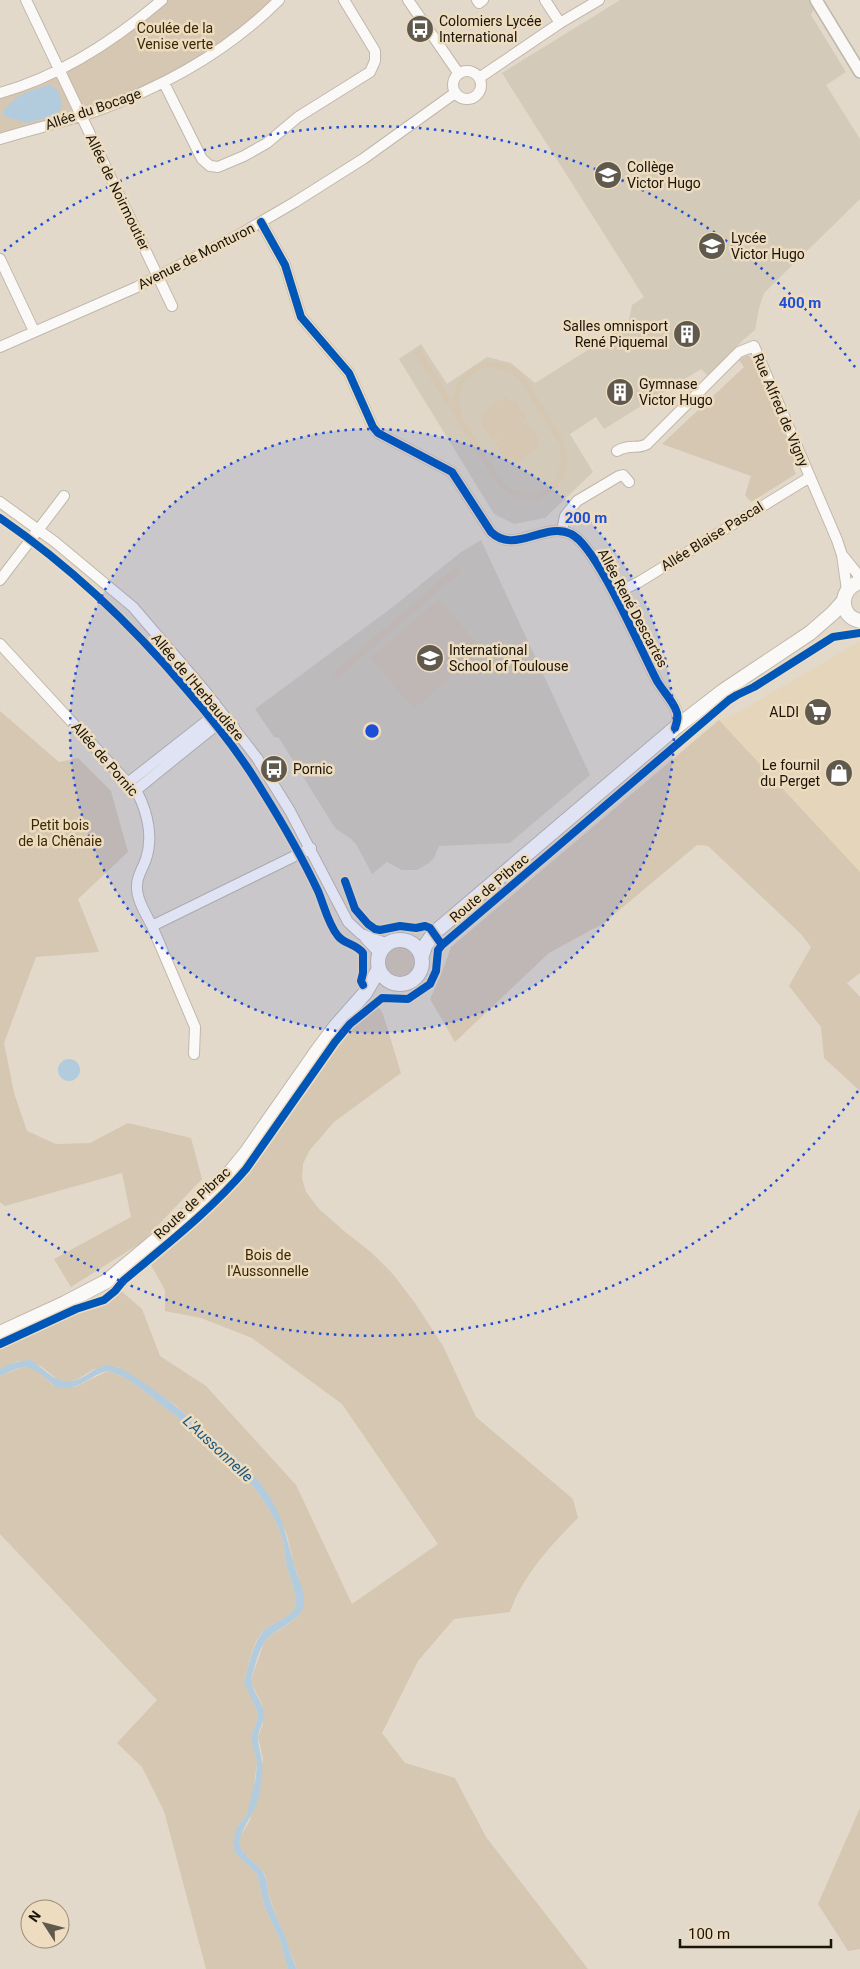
<svg xmlns="http://www.w3.org/2000/svg" width="860" height="1969" viewBox="0 0 860 1969" font-family="Roboto,sans-serif">
<rect width="100%" height="100%" fill="#e2d9ca"/>
<path fill="#e5d6bb" d="M860,641V872L719,720L739,712Z"/>
<path fill="#d3cab9" d="M620,0H809L814,8L811,15L846,72L826,85L860,139V199L764,293L759,308L755,330L743,340L708,376L701,369L604,429L596,417L570,434L593,472L545,518L514,524L494,514L399,359L421,344L447,384L487,357L511,363L535,383L628,325L632,305L644,297L502,73Z
M481,540L590,775L510,843L439,846L434,858L429,863L417,870H402L387,862L372,874L356,844L351,839L335,828L279,738L274,737L255,709L394,606L461,552Z"/>
<path fill="#d5c7b1" fill-rule="evenodd" d="M162,0H279L252,24L164,83L0,139V93L60,71Z
M420,348L452,403C454,396 455,388 459,381C472,358 507,356 524,376C531,386 537,398 544,408C557,430 575,451 563,477C559,487 551,493 541,497C522,504 508,494 495,481L414,352ZM485,368C500,368 510,370 520,381L560,445C568,484 535,508 503,483L462,417C454,394 461,376 485,368Z
M747,355L752,358L798,464L793,468L796,474L751,502L745,495L751,476L662,444L744,367L739,360Z
M506,397L510,402L514,399L526,418L522,421L524,425L528,423L540,441L536,444L539,448L513,464L511,460L506,462L495,443L499,441L496,437L492,439L480,421L484,418L481,413Z
M456,566L461,572L336,680L331,674Z
M439,599L483,650L414,709L370,658Z
M0,711L59,762L78,758L111,791L128,852L78,899L99,952L36,957L4,1043L14,1093L27,1131L56,1144L90,1143L128,1123L191,1138L202,1179L142,1242L71,1287L54,1259L131,1217L122,1173L5,1206L0,1202Z
M719,720L860,872V973L847,983L860,997V1091L824,1058L821,1027L789,986L811,947L801,934L708,846L697,845L604,923L549,953L455,1042L430,999L440,977L451,947Z
M384 962a16 16 0 1 1 32 0a16 16 0 1 1-32 0Z
M378,1006L383,1014L401,1073L334,1122L309,1151L303,1164L302,1179L306,1192L319,1209L344,1231L372,1253L392,1273L415,1303L443,1346L476,1417L573,1499L578,1518C551,1545 523,1575 510,1612L454,1619L418,1661L382,1733L405,1763L455,1778L486,1837L588,1969H297L274,1911L268,1892L266,1877L263,1871L245,1855L240,1846V1837L250,1820L263,1759L258,1737L263,1724L262,1704L251,1683L253,1674L264,1643L270,1636L290,1623L299,1615L300,1582L294,1565L287,1535L271,1499L239,1461L175,1405L118,1367L94,1369L78,1379L68,1382L58,1380L41,1366L18,1361L0,1369V1349L120,1290L142,1309L160,1356L206,1386L296,1485L352,1604L438,1544L342,1404L252,1338L201,1318L165,1311V1290L151,1265L233,1191L338,1045L354,1027Z
M31,1367L37,1370L53,1385L75,1387L108,1371C130,1377 150,1396 168,1410C213,1445 265,1484 283,1540C285,1547 284,1556 286,1563C290,1578 296,1591 296,1607C288,1618 278,1621 267,1628C252,1638 249,1666 244,1682L256,1708L258,1717L252,1734V1743L257,1762L253,1794L247,1815L237,1827L235,1853L257,1874L264,1905L280,1940L288,1969H206L164,1811L142,1767L117,1743L157,1700L0,1534V1376L20,1368Z
M860,1808V1949L848,1951L818,1904Z"/>
<path fill="#b2ccde" d="M49,85L53,86L58,91L62,103L60,111L55,115L27,123L4,116L2,113C19,92 25,93 49,85Z
M58 1070a11 11 0 1 1 22 0a11 11 0 1 1-22 0Z
M30,1360C42,1366 51,1380 65,1381C92,1384 94,1352 129,1373C161,1393 190,1417 218,1442C237,1458 258,1476 271,1499C284,1520 287,1542 294,1565C297,1577 306,1591 304,1605C300,1621 279,1627 268,1638C260,1646 255,1664 252,1676C249,1690 263,1700 264,1714C264,1723 258,1730 258,1738C258,1750 264,1760 262,1774C261,1783 260,1794 257,1803C253,1814 238,1834 240,1844C242,1858 260,1863 265,1876C267,1881 267,1887 268,1892C271,1907 278,1920 284,1934C289,1946 291,1958 297,1969H288L280,1940L264,1905L257,1874L235,1853L233,1842L237,1827L247,1815L256,1777L257,1762L252,1743V1734L258,1717L256,1708L244,1683C248,1668 254,1637 267,1628C278,1621 288,1618 296,1607C296,1591 290,1578 286,1563C284,1555 285,1547 283,1540C265,1484 213,1445 168,1410C150,1396 130,1377 108,1371C91,1374 80,1390 61,1388C56,1387 52,1384 48,1380C30,1363 22,1365 0,1376V1369C10,1363 19,1361 30,1360Z"/>
<g fill="none" stroke-linecap="round" stroke-linejoin="round">
<g stroke="#bfb8ac" stroke-width="12">
<path id="minor" d="M26,0L172,306
M408,0L459,74
M477,0L479,3L483,0
M545,0L560,23
M453 85a14 14 0 1 1 28 0a14 14 0 1 1-28 0Z
M479,78L560,23L599,0
M164,83L202,159L210,166L218,167L244,156L267,143L298,117L370,72L375,61V51L344,0
M0,93C61,76 114,41 162,0
M0,139C33,129 67,121 99,110C165,86 228,51 279,0
M261,222L285,265L301,317L349,373L373,427L378,433L452,472L491,532C515,555 545,521 571,534C597,546 641,651 657,681C663,691 672,700 676,710C679,716 677,722 675,728
M0,259L34,331
M0,347L137,287L237,236L295,202L363,159L455,93
M617,451C630,443 637,450 647,444L739,352L754,346L837,540L842,555L847,590
M0,502L55,542L133,607L205,691L257,758L290,811L348,922L361,934L388,944
M562,531L565,516L577,501L619,476L623,475L629,482
M843,556L860,577
M0,580L64,496
M614,594L639,582L810,477
M0,644L138,794C148,814 153,838 146,859C143,868 137,876 137,885C136,899 146,914 152,926L311,848
M129,782L208,720L212,713L215,703
M136,790L214,727L220,725L234,727
M152,926L195,1027L194,1054
M365,938L380,954"/>
</g>
<g stroke="#bfb8ac" stroke-width="14">
<path id="tertiary" d="M816,0L860,72"/>
</g>
<g stroke="#bfb8ac" stroke-width="16">
<path id="secondary" d="M860,582C839,588 838,616 860,621
M378 962a22 22 0 1 1 44 0a22 22 0 1 1-44 0Z
M422,955L425,946L434,933L675,728L723,691L810,633L833,613L843,602
M0,1333L65,1303L107,1281L198,1205L224,1180L246,1153L318,1050L336,1026L365,993L379,969"/>
</g>
<use href="#minor" stroke="#fbf9f7" stroke-width="10"/>
<use href="#tertiary" stroke="#fbf9f7" stroke-width="11"/>
<use href="#secondary" stroke="#fbf9f7" stroke-width="14"/>
<g stroke="#eddcbf" stroke-width="11">
<path id="cycleway" d="M261,222L285,265L301,317L349,373L373,427L378,433L452,472L491,532C515,555 545,521 571,534C597,546 641,651 657,681C663,691 672,700 676,710C679,716 677,722 675,728
M0,518C70,566 131,624 186,689C214,721 241,755 263,792C283,824 302,857 318,891C324,905 328,924 338,936C344,944 356,944 363,953V973L361,981L363,985
M345,881L355,909L368,924L375,929L380,930L400,926L416,928L425,926L430,928L442,945
M0,1344L76,1309L104,1300L115,1291L123,1281C166,1245 210,1211 246,1169L335,1042L350,1024L382,998L408,999L430,984L436,971L438,950L442,945L729,700L737,695L754,687L833,637L860,633"/>
</g>
<use href="#cycleway" stroke="#0057b8" stroke-width="8"/>
</g>
<circle cx="372" cy="731" r="302" fill="#1d4ed8" fill-opacity=".12"/>
<g fill="none" stroke="#1d4ed8" stroke-width="2.5" stroke-dasharray="2.5 5">
<circle cx="372" cy="731" r="302"/>
<path d="M858 1091A605 605 0 0 1 4 1211M4 251A605 605 0 0 1 858 371"/>
</g>
<defs>
<g id="bus-disc" transform="scale(1.4375)"><circle r="9.5" fill="#60594d" stroke="#eddcbf"/><path d="M-5-6H5V4H4V6H2V4H-2V6H-4V4H-5ZM-3.5-4V0h7V-4ZM-3.5 1.2v1.5H-2V1.2ZM2 1.2v1.5H3.5V1.2Z" fill="#fff"/></g>
<g id="school-disc" transform="scale(1.4375)"><circle r="9.5" fill="#60594d" stroke="#eddcbf"/><path d="M0-5L7-2L0 1L-7-2ZM-4 1L0 2.5L4 1V4Q0 6-4 4Z" fill="#fff"/></g>
<g id="building-disc" transform="scale(1.4375)"><circle r="9.5" fill="#60594d" stroke="#eddcbf"/><path d="M-4-6H4V6H1V3H-1V6H-4ZM-2.5-4.3h1.7v1.8h-1.7ZM.8-4.3h1.7v1.8H.8ZM-2.5-1h1.7V.8h-1.7ZM.8-1h1.7V.8H.8Z" fill="#fff"/></g>
<g id="supermarket-disc" transform="scale(1.4375)"><circle r="9.5" fill="#60594d" stroke="#eddcbf"/><path d="M-6-5.5h2.5l.6 2H6L4.5 2H-2.5L-4.4-4H-6ZM-1.5 3.2a1.3 1.3 0 1 0 .1 0ZM3 3.2a1.3 1.3 0 1 0 .1 0Z" fill="#fff"/></g>
<g id="shop-disc" transform="scale(1.4375)"><circle r="9.5" fill="#60594d" stroke="#eddcbf"/><path d="M-5-2.5h2.3a2.7 3.5 0 0 1 5.4 0H5L5.5 6h-11ZM-1.5-2.5h3a1.5 2.3 0 0 0-3 0Z" fill="#fff"/></g>
</defs>
<g fill-rule="evenodd">
<use href="#bus-disc" x="420" y="29"/>
<use href="#school-disc" x="608" y="175"/>
<use href="#school-disc" x="712" y="246"/>
<use href="#building-disc" x="687" y="334"/>
<use href="#building-disc" x="620" y="392"/>
<use href="#school-disc" x="430" y="658"/>
<use href="#supermarket-disc" x="818" y="712"/>
<use href="#bus-disc" x="274" y="769"/>
<use href="#shop-disc" x="839" y="773"/>
</g>
<g text-anchor="middle" stroke-width="5" stroke-linejoin="round" paint-order="stroke">
<g font-size="14" fill="#1a1409" stroke="#eddcbf" text-anchor="start">
<text x="439" y="26">Colomiers Lycée<tspan x="439" dy="16">International</tspan></text>
<text x="627" y="172">Collège<tspan x="627" dy="16">Victor Hugo</tspan></text>
<text x="731" y="243">Lycée<tspan x="731" dy="16">Victor Hugo</tspan></text>
<text x="668" y="331" text-anchor="end">Salles omnisport<tspan x="668" dy="16">René Piquemal</tspan></text>
<text x="639" y="389">Gymnase<tspan x="639" dy="16">Victor Hugo</tspan></text>
<text x="449" y="655">International<tspan x="449" dy="16">School of Toulouse</tspan></text>
<text x="799" y="717" text-anchor="end">ALDI</text>
<text x="820" y="770" text-anchor="end">Le fournil<tspan x="820" dy="16">du Perget</tspan></text>
<text x="293" y="774">Pornic</text>
</g>
<g font-size="14" fill="#3a2805" stroke="#eddcbf">
<text x="175" y="33">Coulée de la<tspan x="175" dy="16">Venise verte</tspan></text>
<text x="60" y="830">Petit bois<tspan x="60" dy="16">de la Chênaie</tspan></text>
<text x="268" y="1260">Bois de<tspan x="268" dy="16">l'Aussonnelle</tspan></text>
</g>
<g font-size="14" fill="#1a1409" stroke="#eddcbf">
<text transform="translate(93 109) rotate(-19)" y="5">Allée du Bocage</text>
<text transform="translate(118 192) rotate(64)" y="5">Allée de Noirmoutier</text>
<text transform="translate(196 256) rotate(-27)" y="5">Avenue de Monturon</text>
<text transform="translate(781 410) rotate(67)" y="5">Rue Alfred de Vigny</text>
<text transform="translate(712 536) rotate(-32)" y="5">Allée Blaise Pascal</text>
<text transform="translate(633 608) rotate(62)" y="5">Allée René Descartes</text>
<text transform="translate(198 687) rotate(50)" y="5">Allée de l'Herbaudière</text>
<text transform="translate(105 759) rotate(49)" y="5">Allée de Pornic</text>
<text transform="translate(489 888) rotate(-40)" y="5">Route de Pibrac</text>
<text transform="translate(192 1203) rotate(-43)" y="5">Route de Pibrac</text>
</g>
<g font-size="15" font-style="italic" fill="#175881" stroke="#eddcbf">
<text transform="translate(218 1449) rotate(43)" y="5">L'Aussonnelle</text>
</g>
</g>
<circle cx="372" cy="731" r="8" fill="#1d4ed8" stroke="#eddcbf" stroke-width="2.5"/>
<g font-size="15" text-anchor="middle" font-weight="bold" fill="#1d4ed8" stroke="#eddcbf" stroke-width="5" stroke-linejoin="round" paint-order="stroke">
<text x="800" y="308">400 m</text>
<text x="586" y="523">200 m</text>
</g>
<g transform="translate(45 1924) rotate(306)"><circle r="24" fill="#eddcbf" stroke="#998c76"/>
<path d="M0-4L9 19L0 12L-9 19Z" fill="#60594d"/>
<text y="-8" font-size="14" font-weight="bold" text-anchor="middle" fill="#1a1409">N</text>
</g>
<path d="M680 1939v8h151v-8" fill="none" stroke="#1a1409" stroke-width="2.5"/>
<text x="688" y="1939" font-size="15" fill="#1a1409" stroke="#eddcbf" stroke-width="4" paint-order="stroke">100 m</text>
</svg>
